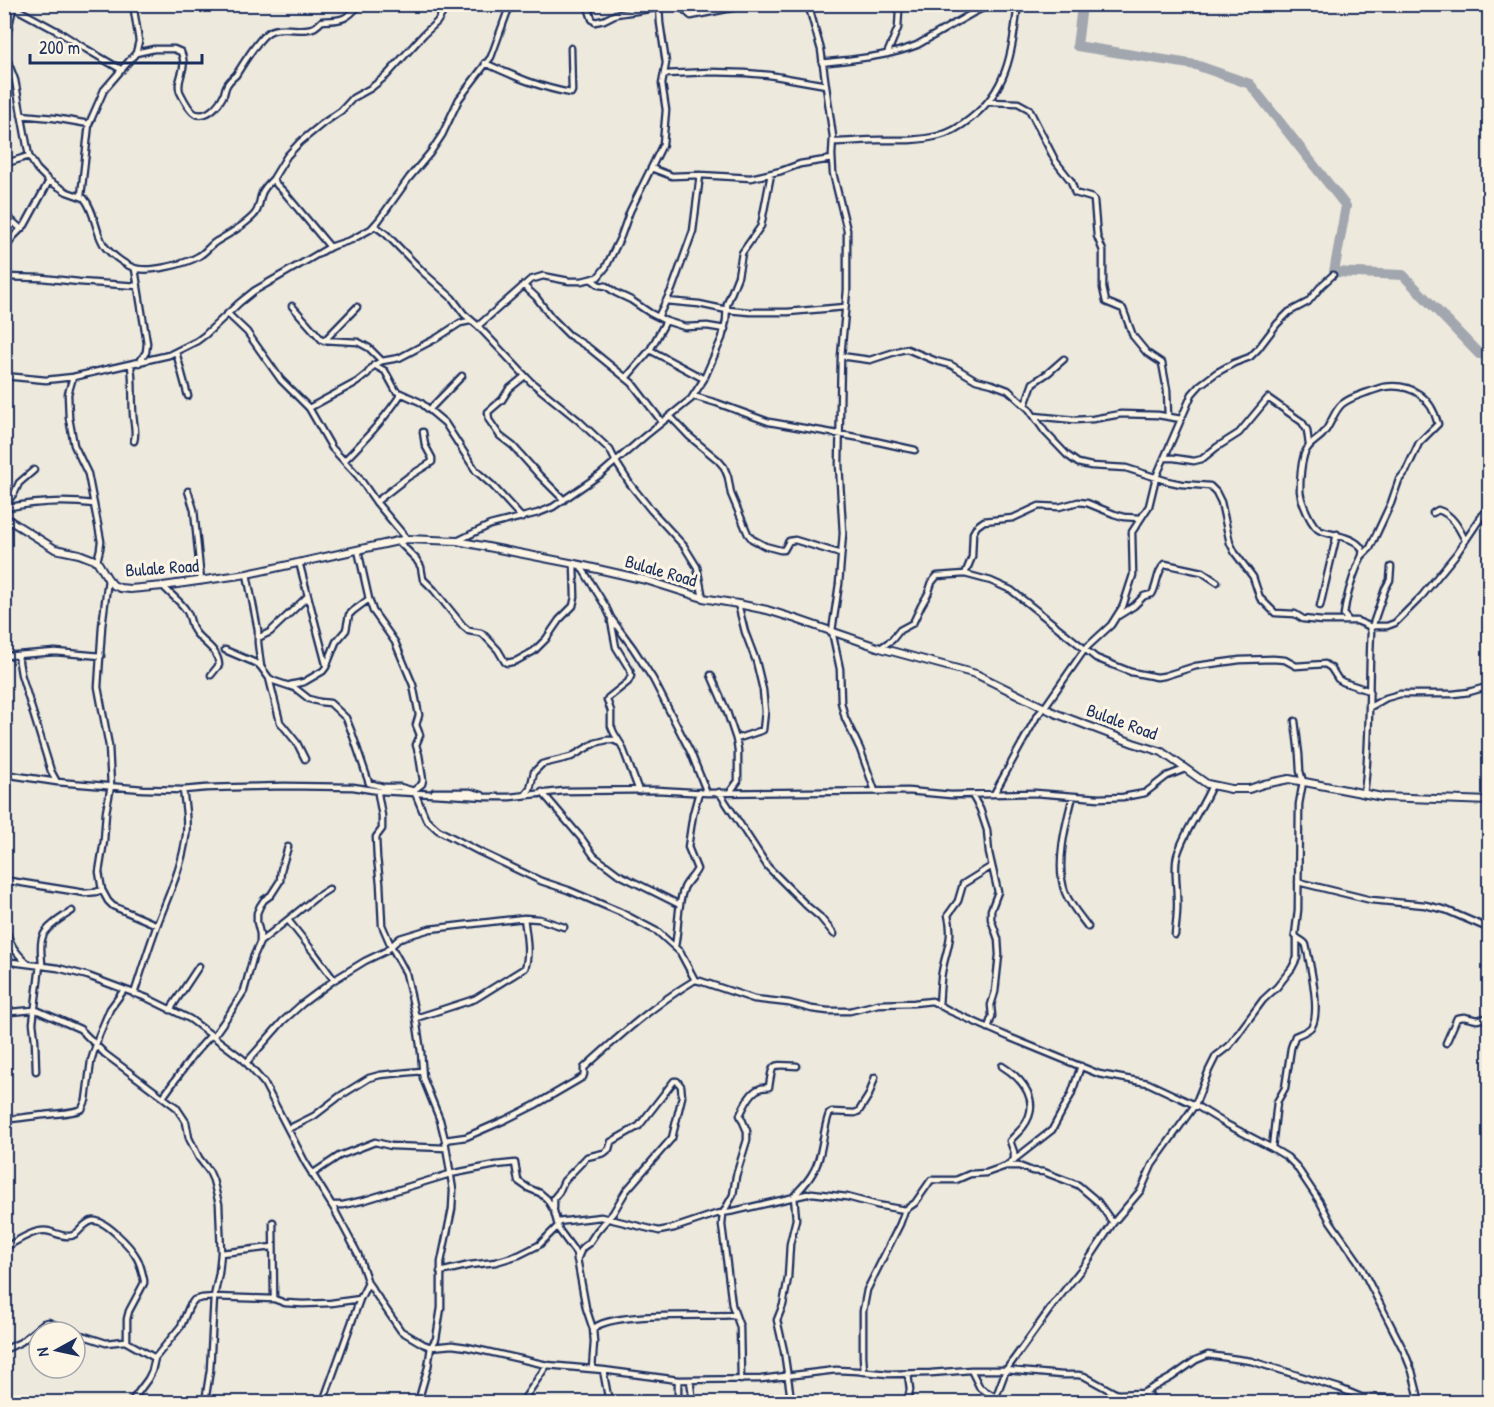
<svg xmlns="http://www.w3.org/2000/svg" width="1494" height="1407" viewBox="0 0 1494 1407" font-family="'Patrick Hand',sans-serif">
<rect width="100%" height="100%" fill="#eee9dd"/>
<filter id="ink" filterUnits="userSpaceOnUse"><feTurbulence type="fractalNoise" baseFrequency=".0167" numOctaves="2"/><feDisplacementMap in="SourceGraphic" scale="12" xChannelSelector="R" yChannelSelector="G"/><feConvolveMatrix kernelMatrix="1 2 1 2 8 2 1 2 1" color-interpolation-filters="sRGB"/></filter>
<g filter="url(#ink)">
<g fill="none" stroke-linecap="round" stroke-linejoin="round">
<path stroke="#a2a7af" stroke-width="10" d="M1081,4L1082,6L1077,46L1196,65L1250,84L1346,206L1334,272L1403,275L1479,354L1490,355"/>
<g stroke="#1b2f5e" stroke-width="9">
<path id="minor" d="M10,4L12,12L6,39L5,54L15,80L29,156L37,169L49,181L67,192L84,198C96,212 95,235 106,248C112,255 124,264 132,267C146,274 186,264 199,256C206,252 210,245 217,241C229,234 244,226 254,215C260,209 259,200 262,193C264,188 269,183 273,179
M133,4L139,41L136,53
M487,4L508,9
M587,4L592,19L595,22L604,20L616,14L676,5L682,8L691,16L752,4
M808,4L821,50L833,137L832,155L833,173L847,230V290L841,356L839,464L843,533L839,584L832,631L840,669L841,702L845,718L860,749L875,791
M11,6L59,32L86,49L122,70
M887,54L898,28L899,11L903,4
M485,63C513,76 541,88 571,93L572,91L571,48
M822,63C854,59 887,57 917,45L971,14L991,4
M665,74L710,72L745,73L769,75L826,85
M989,102L1018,103L1029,109L1056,162L1071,181L1075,193L1092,198L1094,200L1097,236L1103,251V288L1106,302L1123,309L1133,336L1147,353L1162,363L1167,390L1168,417
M21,115L54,118L89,124
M833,142C848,142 864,140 879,140C898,140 918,141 938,136C950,133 960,127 970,119C1009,89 1012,50 1018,4
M4,164L29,156
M651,168L672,176L700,175L751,178L781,171L800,164L832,159
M81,196L89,124L104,90L136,53L154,49H174L181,52C189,69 175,79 180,92C183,98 190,112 196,114C209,118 220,103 224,94C225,91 225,88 227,85C229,81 233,78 236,75C243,64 256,42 266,34C279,23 303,34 315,27C318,25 320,23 322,21C341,20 346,21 360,4
M4,211L9,218L21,229
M375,226L386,234L424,273L452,298L464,314L478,326L531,382L578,420L610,450L616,462L630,484L651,510L684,546L697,567L703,598
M330,247L284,192L277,185L273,179L287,156L300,142L322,124L341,111L353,98L371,88L387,75L424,34L437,22L445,9L450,4
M4,251L13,237L25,225L49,181
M135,269L147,343L146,352L139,363
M4,277L42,278L79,282L138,286
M591,279L599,285L606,286L616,293L631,300L650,313L666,321L685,327L707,326L725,329
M523,285L536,297L551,317L569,335L589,348L632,383L662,422
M666,301L699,304L727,310L750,312H788L845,307
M292,306L322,340L358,342L369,348L382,361
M228,314L247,332L281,380L309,408L332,448L358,476L376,502L407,539
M658,317L672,289L693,231L700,175
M478,326L530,280L543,276L569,281H582L598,277L606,267L621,236L630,211L663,144L666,110L662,84L666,63L660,23L659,4
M324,341L357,307
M650,350L704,379
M176,352L188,396
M841,356L870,360L901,350L907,349L936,361L951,365L976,380L992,384L1008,390L1029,409L1045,432L1067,455L1078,463L1091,466L1126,468L1167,481L1181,484L1210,486L1216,492L1221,502L1230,543L1235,553L1253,577L1260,598L1275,613L1295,614L1303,619L1322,621H1357L1369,626L1371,632C1368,686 1371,740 1364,794
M131,365C133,381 132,396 133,413C133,423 137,430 134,441
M374,365L385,371L396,391L420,402L445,423L476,471L492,485L522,518
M4,376L46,380L73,377L169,355L197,341L205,335L239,303L254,291L330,247L351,240L371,229L379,220L409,178L430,153L442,135L459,99L491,57L507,13L512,4
M525,376L509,389L502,400L488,412L489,420L500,436L513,446L539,475L564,500
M73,377L68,394L69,418L74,445L88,474L98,525L101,541L100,549L97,561
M626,378L650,350L666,321
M693,396L717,403L769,422L861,438L915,450
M1025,405L1033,383L1048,373L1064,359
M309,408L357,382L367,374L374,365L382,361L399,358L437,338L460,323L470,321
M430,409L462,376
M670,416L689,436L718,460L724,467L728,477L731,494L748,534L752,539L765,546L780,550H784L789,541L795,540L841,554
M1034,416L1075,420L1093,419L1121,414L1158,415L1181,419
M1165,458H1174L1194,461L1202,459L1217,447L1239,433L1268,398L1302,422L1307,430L1309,445
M344,461C365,440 385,419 401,394
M188,491L194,510L201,581
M376,502L408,477L432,462V458L425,445L423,432
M4,506L15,492L19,483L34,470
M4,508C34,502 64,500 94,504
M1433,513L1438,510C1452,514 1459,528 1465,540
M397,540L416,559L421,567L423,579L434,590L463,626L469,631L481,633L484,635L498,650L505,662L507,663L516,661L534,651L546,639L559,620L573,606L575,597L574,564
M457,541L490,525L538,513L553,507L601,474L645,436L691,399L704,379L722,338L726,321L727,304L738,276L742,253L761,226L771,174
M358,550L369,599L373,611L395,642L413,685L419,715L416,725L420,735L416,745L419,755L423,780L422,784L413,791
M299,562L326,664
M580,565L606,607L611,618L633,648L653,679L691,753L707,793
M247,574L258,630V643L261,667
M965,574L991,581L1011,590L1096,658L1131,672L1157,677L1164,676L1196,666L1240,660L1273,659L1285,660L1296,666L1325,664L1331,668L1338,679L1343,682L1370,691
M108,579L102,626L98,687L109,746L111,786L106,812L104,841L99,872L102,890L108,901L113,906L157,925
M163,586C171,595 180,601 186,610C191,617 190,625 195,632C204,644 218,649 219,665L211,675
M1320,606L1337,534
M1118,616L1134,606L1144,596L1152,594C1158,584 1156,572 1165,564L1202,572L1217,582
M611,621L616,647L630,670L631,676L628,682L608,698L607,700L611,711V726L614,733L622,746L639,791
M1349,621L1344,615C1346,596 1352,579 1359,562C1361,558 1364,554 1362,549C1356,537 1332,535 1321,531C1311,527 1301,501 1300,491C1300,480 1301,465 1304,455C1307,445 1315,442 1322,435C1331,426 1333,412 1342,404C1351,397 1360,395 1371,391C1375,390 1379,388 1384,387C1412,383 1431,397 1438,424L1419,443L1406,471L1399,480L1391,503L1370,548L1362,556
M1372,626H1387L1395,623L1421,597L1457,553L1490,504
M1372,627L1385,589L1390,580L1391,567
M258,638L270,632L308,596
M880,648L892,640L900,630L913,623L921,606L928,594L932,582L937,576L965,574L972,557L973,533L977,526L984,521L1013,518L1039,506L1059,507L1078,502L1087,503L1114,514L1124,517L1140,518
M225,650L258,664L261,667L269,678L274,681L295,688L309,699L320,702L330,703L346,718L352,733L369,783L383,787H400L414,791
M4,656L55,652L101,656
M18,656L21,674L51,771L57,782
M711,675L727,712L736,739L738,750V781L730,792
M269,678L280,722L297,743L305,759
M290,685L304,682L323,671L326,667L336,642L346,630L349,615L353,611L369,599
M1370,707L1386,698L1400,694H1453L1469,692L1490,686
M736,739L763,730L765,712L763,690L756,661L745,632L738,604
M4,774L57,782L143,789L183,790L206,788L284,786L353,787L379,791L487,797H510L564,791L657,790L707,793L908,791L951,795L1035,793L1099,798L1123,797L1145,793L1167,776L1185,769
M434,792H470L482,795
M542,792L582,839L594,856L618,874L680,905
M719,792L768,867L807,906L820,917L834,934
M415,793L426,819L438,830L480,852L541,881L568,890L620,912L658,932L680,952L695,980
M378,794L382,816V829L376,837L377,858L380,883L382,925L391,946L406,973L416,1018L421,1052L423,1078L440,1120L445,1140L453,1190L452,1209L441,1262V1308L436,1339L431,1347L428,1367L418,1402
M994,794L1037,716L1044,708L1085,649L1111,625L1123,606L1133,575L1132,532L1149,506L1156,477L1192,394L1200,385L1216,373L1234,363L1250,357L1258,349L1277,324L1289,312L1308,302L1322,285L1333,275
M525,795L530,789L534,772L542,764L571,757L595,743L607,740H613L620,743
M972,795L980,809L987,830L989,853L998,892L991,910V919L998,939L999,955L995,992L991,1005L992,1016L988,1028
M1073,796C1066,823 1055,865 1065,892C1070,905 1080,916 1088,927
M4,880L85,893L96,892L102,890
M1298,882L1371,900L1425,905L1446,910L1490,929
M288,920L315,954L334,980
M4,924C10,944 13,950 28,964
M1175,935C1176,923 1178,910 1177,898C1177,884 1174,870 1177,856C1184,831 1202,809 1212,785
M260,942L315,898L329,889
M675,946C679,927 677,905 684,888C687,881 694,876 697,869L688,847L693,814L699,792
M4,961L58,968L88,976L147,998L190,1019L243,1059L264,1083L305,1162L333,1207L358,1254L368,1283L401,1331L423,1344L431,1347L452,1345L467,1347L547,1365L603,1370L678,1380L761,1379L836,1370L857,1371L888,1374L931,1373L971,1370H1006L1062,1375H1078L1084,1376L1113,1392L1118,1394L1143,1393L1150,1396L1154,1402
M8,961V941
M42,966C42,957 39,944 43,936C47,926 63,917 72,911
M134,994C141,972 148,950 156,928C167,898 182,868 186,836C188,820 185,805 183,790
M939,1005C940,994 940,983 942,972C946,949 954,939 948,915L958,901L963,884L992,866
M34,1009L80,1029L105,1054L176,1107L186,1122L189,1138L199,1158L209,1171L213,1180L219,1204L221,1253L219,1273L214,1297L210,1370L205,1402
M170,1010L199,966
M10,1012L34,1010
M416,1018L475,999L525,968C530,954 526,933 524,918
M213,1037L230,1013L244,991L253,958L260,942V934L257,922V913L260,906L264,900L271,895L280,881L281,870L288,847
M1446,1043L1457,1018L1464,1017L1477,1020L1490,1017
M246,1063L283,1021L302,1004L334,980L365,961L386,951L400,938L430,929L524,918L539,919L564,927
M1002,1066C1023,1079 1042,1102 1023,1127C1019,1132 1014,1136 1010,1141L1014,1152V1160
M36,1071L35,1040L33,1023L40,965
M163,1097L194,1054L211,1035
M5,1119C19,1119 31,1116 44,1115C56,1113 70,1114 82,1109L86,1100L91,1061L99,1035L110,1009L124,990
M288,1129L314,1116L340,1096L369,1078L380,1075L422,1071
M445,1140L466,1137L505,1120L535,1105L583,1077L584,1074V1068C619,1036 655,1004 695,980L700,981L754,999L789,1003L812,1009L828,1011H850L878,1004L914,1003L932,1001L950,1011L1011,1038L1099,1074L1148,1083L1195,1105L1226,1124L1272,1148L1287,1157L1296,1166L1320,1202L1330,1221L1358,1261L1404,1351L1412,1371L1420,1402
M1272,1148L1277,1102L1285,1088L1291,1048L1295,1036C1300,1034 1309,1031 1312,1026C1321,1011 1310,963 1306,945C1304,940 1297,940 1295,935L1298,910L1299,804L1303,782L1300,771L1299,754L1295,721
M1006,1166L1052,1130L1071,1095L1081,1066
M312,1174L339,1156L375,1142L391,1146L446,1148
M332,1205H343L365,1200L450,1174L496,1165L515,1163L518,1181L528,1188L540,1193L547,1199L554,1211L559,1230L576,1253L586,1308L593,1329L594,1342L592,1369
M554,1208V1198L559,1192L564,1181L587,1157L604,1153L609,1149L611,1142L639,1126L674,1081H677L681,1086L682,1097L672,1138L626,1191L613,1213L597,1231L589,1243L582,1248L577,1260
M273,1222L274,1299
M557,1222L601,1217L659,1231L674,1228L716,1214L734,1211L812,1193L847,1197L877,1205L905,1210L915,1203L931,1180H956L970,1174L986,1173L1006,1166H1019L1032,1171L1044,1172L1078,1185L1098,1202L1113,1223
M4,1248C16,1242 33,1229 47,1231C54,1232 62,1237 69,1236C79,1236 82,1223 92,1221C104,1218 131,1247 137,1258C141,1265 142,1272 144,1280V1283L129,1311L127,1319V1342
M221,1253L273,1247
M440,1272L470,1265L496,1262L519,1255L539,1245L558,1226
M593,1329C610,1311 706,1317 734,1315
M75,1333L106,1343L125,1341L155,1358
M4,1350L21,1342L44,1323L48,1322L73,1332
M603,1370L609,1402
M971,1370L980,1388L1004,1402
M864,1372L863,1356V1311L867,1290L900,1224L905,1210
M690,1380L693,1402
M741,1380L740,1327L732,1305L722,1225L723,1213L733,1195L736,1176L747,1140V1131L740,1115C744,1107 750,1092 759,1089C762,1087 766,1088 769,1087C773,1061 771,1065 797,1066
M1143,1393L1172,1377L1196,1360L1208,1355L1251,1361L1339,1388L1361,1397L1395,1398L1411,1402
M131,1402L148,1379L152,1371L155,1358L181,1326L189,1307L194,1300L202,1298L214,1297L274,1299L285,1303L303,1304L331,1303L360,1299
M323,1402L360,1299L368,1283
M522,1402L547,1365
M678,1402V1380
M788,1402L790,1392L784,1351L777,1320L783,1305L788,1278L790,1244L796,1219L794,1196C800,1189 807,1183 812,1174C823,1157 822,1133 829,1114L832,1112L855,1113L859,1111L869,1095L875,1077
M907,1402L910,1390L908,1374
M994,1402L1006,1370L1053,1305L1087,1262L1113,1223L1141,1190L1152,1165L1195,1105L1209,1070L1216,1056L1229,1046L1263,1000L1277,987L1292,968L1297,958V938
M1117,1402L1118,1394"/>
</g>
<g stroke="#1b2f5e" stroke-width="10">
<path id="tertiary" d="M4,517L55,549L79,554L97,561L108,579L113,585L120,588L130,589L163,586L247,574L407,539L457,541L580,565L646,580L703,598L738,604L767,610L796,619L880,648L976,674L1057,714L1133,743L1162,752L1207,784L1231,789H1249L1264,784L1289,779L1382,797L1490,801"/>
</g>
<use href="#minor" stroke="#fcf5e5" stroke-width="4.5"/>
<use href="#tertiary" stroke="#fcf5e5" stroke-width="6"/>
</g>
</g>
<g text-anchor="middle" stroke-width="6" stroke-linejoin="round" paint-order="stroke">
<g font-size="18" fill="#1b2f5e" stroke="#fcf5e5">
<text transform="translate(162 568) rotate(-4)" y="6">Bulale Road</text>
<text transform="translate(661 571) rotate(16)" y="6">Bulale Road</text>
<text transform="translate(1122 722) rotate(20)" y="6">Bulale Road</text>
</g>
</g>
<rect width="1494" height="1407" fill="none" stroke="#fcf5e5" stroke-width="24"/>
<rect x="12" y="12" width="1470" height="1383" fill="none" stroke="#1b2f5e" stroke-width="2" filter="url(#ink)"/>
<g transform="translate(57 1350) rotate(262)"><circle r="28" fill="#fcf5e5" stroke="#a2a6af" stroke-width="1.5"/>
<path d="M0-4.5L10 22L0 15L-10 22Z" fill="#1b2f5e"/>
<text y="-9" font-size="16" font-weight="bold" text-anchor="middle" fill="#1b2f5e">N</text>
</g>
<path d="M30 54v9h172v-9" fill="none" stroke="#1b2f5e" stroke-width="3"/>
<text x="39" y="54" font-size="18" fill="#1b2f5e" stroke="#fcf5e5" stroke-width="4.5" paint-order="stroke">200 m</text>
</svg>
